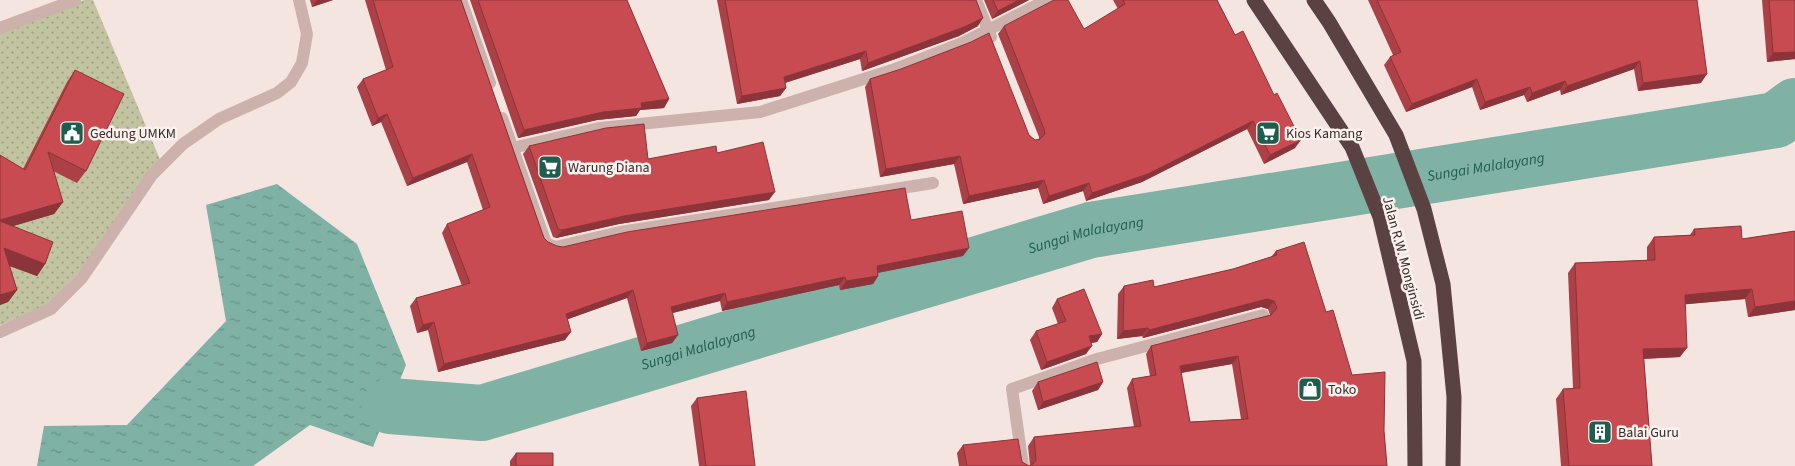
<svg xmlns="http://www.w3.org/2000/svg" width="1795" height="466" viewBox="0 0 1795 466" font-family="'Source Sans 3',sans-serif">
<defs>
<pattern id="park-dots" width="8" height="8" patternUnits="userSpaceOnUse" patternTransform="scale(1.25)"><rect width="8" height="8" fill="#c2c3a0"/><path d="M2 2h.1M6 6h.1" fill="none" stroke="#9f9f83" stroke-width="1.8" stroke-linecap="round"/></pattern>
<pattern id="water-ripples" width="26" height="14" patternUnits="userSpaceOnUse" patternTransform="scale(1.25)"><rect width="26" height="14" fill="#7fb1a5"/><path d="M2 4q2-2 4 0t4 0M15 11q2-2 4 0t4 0" fill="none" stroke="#699087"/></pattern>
</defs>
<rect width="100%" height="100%" fill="#f4e5e0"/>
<path fill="url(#park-dots)" d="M84,0H93L161,162L90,260L49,305L0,325V32Z"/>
<path fill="url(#water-ripples)" d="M277,184L357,244L406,365L373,447L310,425L253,466H37L44,426L127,425L226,321L206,205Z"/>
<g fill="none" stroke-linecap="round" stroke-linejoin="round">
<path stroke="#7fb1a5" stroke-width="56" id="s1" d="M390,406L482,413L1091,230L1776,120L1795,106"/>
<path stroke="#ccb1ac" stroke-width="12" d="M461,0L490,83
M976,0L991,37
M0,28L75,0
M502,118L546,243L555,247L620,232L933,183
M512,148L599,128L760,112L892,70L962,43L1047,0
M0,332L51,309L82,278L152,175L183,144L219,119L277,93L291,82L302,63L307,34L299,0
M1023,466L1012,389L1097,359L1263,315"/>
<path stroke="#5b4242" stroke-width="15" d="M1254,0L1352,147L1380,217L1414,361L1415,466
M1314,0L1329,22L1396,135L1424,209L1443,284L1454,397L1453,466"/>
</g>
<path fill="#ab4046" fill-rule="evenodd" d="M310,0H333L312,7Z
M365,0H461L544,238L548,242L557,246L563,247L911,220L963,256L878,273V276L873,284L840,290L839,285L722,311L720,301L672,313L678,335L672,343L641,351L627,298L568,319L565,340L438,372L428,330L417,333L410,306L416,298L462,286L442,233L447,224L483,210L467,162L407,186L381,122L372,126L357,87L363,79L386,70Z
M470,0H627L669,99L664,108L640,110L636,116L597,120L518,138Z
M717,0H976L978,26L959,36L862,71L860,59L785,83L786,88L780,96L737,104Z
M984,0H1029L992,19Z
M1113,0H1217L1235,35L1295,148L1264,164L1247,129L1142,182L1086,201L1083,191L1043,204L1038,188L963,204L954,164L880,177L865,87L870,79L1029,135L1035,140L1039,139V137L998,34L1004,26L1084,29L1118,9Z
M1368,0H1697L1701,83L1638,91L1634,69L1561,95L1560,90L1527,102L1524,95L1480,110L1472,87L1406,112L1384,65L1390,57L1393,55Z
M1762,0H1795V59L1767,62Z
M75,70L86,171L77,183L53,171L63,202L54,214L13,226L45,264L37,276L9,266L17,290L8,302L0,305V155L23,169L67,82Z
M529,146L648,159L717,153L769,200L619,224L556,238L553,237L523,154Z
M1694,229L1742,239L1795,231V310L1748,317L1745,299L1685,304L1680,357L1644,359L1652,466H1561L1556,399L1563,389L1573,388L1568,273L1575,263L1647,260V247L1654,237L1690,235Z
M1276,251L1326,312L1352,375L1384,431L1387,466H959L957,453L963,445L1022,462L1029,466H1030L1028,446L1034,437L1134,427L1127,388L1132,379L1150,376L1146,354L1151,346L1270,315L1268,309L1261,307L1143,338L1142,336L1117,339L1118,294L1124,286L1154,287L1233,269L1271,257ZM1232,364L1241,419L1190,422L1181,373Z
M1057,299L1102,334L1097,342L1091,343L1086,354L1041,370L1030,340L1036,331L1058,324L1052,308Z
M1038,382H1103L1098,390L1038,410L1032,391Z
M697,398L755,466H699L691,406Z
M516,453L553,466H510V461Z"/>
<path fill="#8b3439" d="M317,0H333L312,7Z
M1019,0H1029L992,19L998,11Z
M983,18L978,26L959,36L862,71L868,63Z
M866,51L860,59L778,85L784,77Z
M1795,52V59L1767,62L1773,53Z
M1640,61L1634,69L1561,95L1567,86Z
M1707,74L1701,83L1638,91L1643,83Z
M1477,79L1472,87L1406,112L1412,104Z
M1565,81L1560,90L1527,102L1532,93Z
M1530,87L1524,95L1480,110L1485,102Z
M786,88L780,96L737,104L742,96Z
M669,99L664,108L640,110L636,116L597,120L518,138L524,130L641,103Z
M387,114L381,122L372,126L378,118Z
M1253,121L1247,129L1142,182L1086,201L1092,193Z
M1301,140L1295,148L1264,164L1270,155Z
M472,154L467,162L407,186L413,178Z
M960,156L954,164L880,177L886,169Z
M1044,180L1038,188L963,204L969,196Z
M1089,183L1083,191L1043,204L1049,196Z
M775,192L769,200L619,224L556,238L562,230L624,216Z
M63,202L54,214L0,230V220Z
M4,248L45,264L37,276L0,262Z
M969,248L963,256L871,274L877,266Z
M878,276L873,284L840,290L846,281Z
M845,277L839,285L722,311L727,302Z
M1752,289L1745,299L1678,305L1685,295Z
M17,290L8,302L0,305V295Z
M633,290L627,298L560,322L566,314Z
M725,293L720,301L665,315L671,307Z
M1267,299L1274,301L1268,309L1261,307L1143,338L1149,330Z
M1795,301V310L1748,317L1755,307Z
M434,322L428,330L417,333L423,325Z
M1148,328L1142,336L1117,339L1123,331Z
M571,332L565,340L438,372L444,364Z
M1102,334L1097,342L1083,344L1089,336Z
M678,335L672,343L641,351L647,343Z
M1092,346L1086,354L1041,370L1047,362Z
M1687,348L1680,357L1636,359L1643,349Z
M1238,356L1232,364L1174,374L1180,366Z
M1103,382L1098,390L1038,410L1043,402Z"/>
<path fill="#c74b51" stroke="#8b3439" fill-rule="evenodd" d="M373,0H461L544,238L548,242L557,246L563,247L627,232L905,188L911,220L962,211L969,248L877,266L878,276L846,281L845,277L727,302L725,293L671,307L678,335L647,343L633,290L566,314L571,332L444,364L434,322L423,325L416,298L470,283L447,224L490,207L472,154L413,178L387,114L378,118L363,79L393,67Z
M478,0H627L669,99L641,103L642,108L603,112L524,130Z
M725,0H976L983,18L964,27L868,63L866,51L784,77L786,88L742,96Z
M993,0H1019L998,11Z
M1054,0H1068L1084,29L1125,4L1123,0H1217L1235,35L1243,31L1274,95L1277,93L1301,140L1270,155L1253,121L1148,174L1092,193L1089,183L1049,196L1044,180L969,196L960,156L886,169L870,79L901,69L971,42L989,33L1029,135L1035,140L1040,139L1045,134L1044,129L1004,26Z
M1377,0H1697L1707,74L1643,83L1640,61L1567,86L1565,81L1532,93L1530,87L1485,102L1477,79L1412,104L1390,57L1401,52Z
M1769,0H1795V52L1773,53Z
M75,70L124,94L86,171L48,152L63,202L0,220V155L25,170Z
M644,124L648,159L716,146L717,153L763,142L775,192L624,216L562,230L558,229L529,146L606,128Z
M0,221L53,242L45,264L4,248L17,290L0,295Z
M1741,226L1742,239L1795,231V301L1755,307L1752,289L1685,295L1687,348L1643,349L1652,466H1569L1563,389L1580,388L1575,263L1655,260L1654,237L1695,235L1694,229Z
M1304,242L1326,312L1333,310L1352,375L1385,372L1384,431L1387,466H967L963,445L1018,439L1022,462L1029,466L1033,464L1036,460L1034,437L1141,426L1132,379L1156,375L1151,346L1271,315L1277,308L1274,301L1267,299L1149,330L1148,328L1123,331L1124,286L1153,280L1154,287L1233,269L1277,255L1276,251ZM1238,356L1248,419L1190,422L1180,366Z
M1084,289L1102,334L1089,336L1092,346L1047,362L1036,331L1066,321L1057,299Z
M1097,362L1103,382L1043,402L1038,382Z
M746,391L755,466H706L697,398Z
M516,453H553V466H516Z"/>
<defs>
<g id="civic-square" transform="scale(1.25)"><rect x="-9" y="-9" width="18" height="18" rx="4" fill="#1f5d4f" stroke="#fbf1ed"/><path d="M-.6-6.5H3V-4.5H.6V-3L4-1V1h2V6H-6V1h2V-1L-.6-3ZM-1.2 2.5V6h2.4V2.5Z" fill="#fff"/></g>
<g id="supermarket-square" transform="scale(1.25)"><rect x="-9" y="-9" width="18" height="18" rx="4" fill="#1f5d4f" stroke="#fbf1ed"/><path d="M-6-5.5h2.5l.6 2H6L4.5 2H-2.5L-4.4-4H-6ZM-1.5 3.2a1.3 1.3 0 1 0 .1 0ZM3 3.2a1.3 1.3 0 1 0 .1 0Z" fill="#fff"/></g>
<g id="shop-square" transform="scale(1.25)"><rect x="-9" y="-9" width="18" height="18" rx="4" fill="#1f5d4f" stroke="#fbf1ed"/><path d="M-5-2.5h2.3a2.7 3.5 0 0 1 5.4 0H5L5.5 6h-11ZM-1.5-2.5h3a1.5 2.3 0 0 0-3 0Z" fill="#fff"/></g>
<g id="building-square" transform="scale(1.25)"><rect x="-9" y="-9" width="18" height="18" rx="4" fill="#1f5d4f" stroke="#fbf1ed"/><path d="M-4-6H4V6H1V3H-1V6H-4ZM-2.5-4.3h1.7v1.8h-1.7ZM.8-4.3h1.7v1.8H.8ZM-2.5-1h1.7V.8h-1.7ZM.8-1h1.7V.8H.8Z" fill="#fff"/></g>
</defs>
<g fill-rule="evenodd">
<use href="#civic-square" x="72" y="133"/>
<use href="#supermarket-square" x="1268" y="133"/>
<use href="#supermarket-square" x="550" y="167"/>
<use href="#shop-square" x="1310" y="389"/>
<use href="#building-square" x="1600" y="432"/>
</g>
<g text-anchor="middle" stroke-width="5" stroke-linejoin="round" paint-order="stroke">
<g font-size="14" fill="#3a2b2b" stroke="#fbf1ed" text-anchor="start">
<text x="90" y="138">Gedung UMKM</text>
<text x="1286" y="138">Kios Kamang</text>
<text x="568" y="172">Warung Diana</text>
<text x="1328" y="394">Toko</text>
<text x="1618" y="437">Balai Guru</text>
</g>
<g font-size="14" fill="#3a2b2b" stroke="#fbf1ed">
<text transform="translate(1404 258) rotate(75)" y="5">Jalan R.W. Monginsidi</text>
</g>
<g font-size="15" font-style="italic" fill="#1f5d4f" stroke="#fbf1ed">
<text dy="5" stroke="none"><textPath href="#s1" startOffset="1128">Sungai Malalayang</textPath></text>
<text dy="5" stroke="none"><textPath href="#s1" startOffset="722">Sungai Malalayang</textPath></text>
<text dy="5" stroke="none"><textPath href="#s1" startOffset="318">Sungai Malalayang</textPath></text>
</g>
</g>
</svg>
